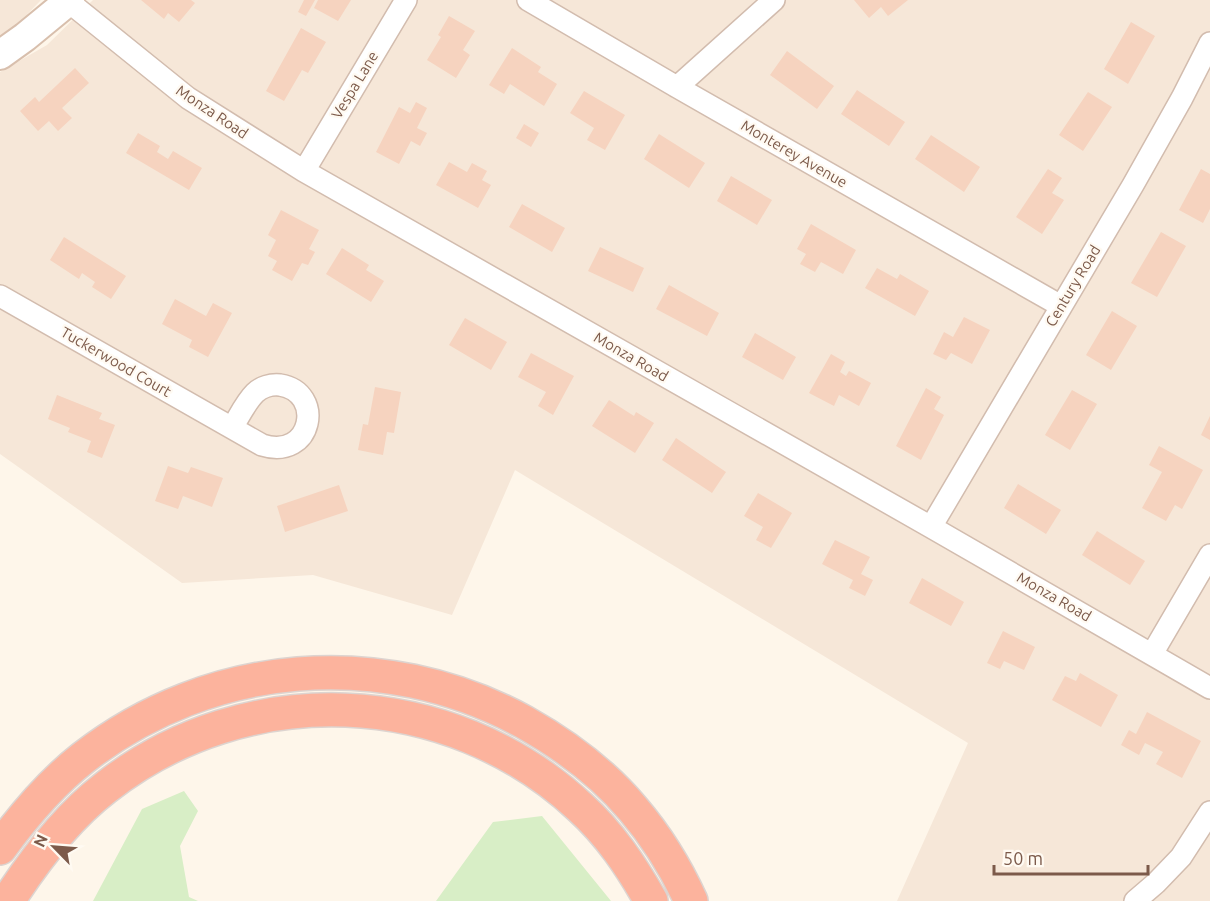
<svg xmlns="http://www.w3.org/2000/svg" width="1210" height="901" viewBox="0 0 1210 901" font-family="Ubuntu,sans-serif">
<rect width="100%" height="100%" fill="#fef6ea"/>
<path fill="#f6e7d8" d="M0,0H41L13,29L0,36Z
M93,0H1210V901H897L968,743L515,470L452,615L313,575L182,583L0,454V72L47,45Z"/>
<path fill="#d8eec6" d="M184,791L198,811L180,846L189,897L198,901H93L142,809Z
M542,816L611,901H436L493,822Z"/>
<path fill="#f6d3bf" d="M141,0H191L195,3L179,22L168,13L164,19Z
M304,0H315L306,16L298,12Z
M318,0H351L338,21L314,8Z
M854,0H908L888,16L881,7L869,18Z
M449,16L475,31L463,50L470,55L456,78L427,60L441,37L438,35Z
M1131,22L1155,36L1128,84L1104,69Z
M301,28L326,42L308,73L302,70L284,101L266,91Z
M512,48L541,67L538,72L557,84L544,106L510,84L504,94L489,85Z
M787,51L834,86L817,109L770,75Z
M75,68L89,83L62,108L72,118L58,131L49,121L38,131L20,111L35,97L39,102Z
M857,90L905,122L889,146L841,114Z
M584,91L625,115L605,150L587,140L594,128L570,113Z
M1088,92L1112,107L1083,151L1059,135Z
M416,102L427,108L417,128L427,133L420,146L411,141L399,164L376,152L399,107L410,113Z
M524,124L539,133L531,147L516,138Z
M138,133L160,146L157,152L168,159L173,151L202,168L189,190L126,153Z
M659,134L705,163L689,188L644,159Z
M931,135L980,167L964,192L915,159Z
M449,162L467,172L472,163L487,171L482,180L491,185L478,208L436,185Z
M1048,169L1062,178L1052,193L1064,200L1042,234L1016,217Z
M1201,169L1210,174V209L1203,223L1179,210Z
M731,176L772,200L757,225L717,201Z
M522,204L565,228L552,252L509,227Z
M281,210L319,230L309,249L315,252L308,265L302,263L292,281L272,270L277,261L268,256L276,240L268,235Z
M811,224L856,250L843,274L821,262L815,272L800,264L806,254L797,249Z
M1161,232L1186,246L1157,297L1131,283Z
M64,237L126,276L111,299L92,287L95,282L82,273L79,279L50,260Z
M600,247L644,268L633,292L588,271Z
M342,248L369,265L366,270L384,281L371,302L326,274Z
M877,268L897,279L900,274L929,291L915,316L865,288Z
M669,285L719,313L707,336L656,309Z
M175,299L206,316L213,303L232,313L208,357L189,347L192,340L162,324Z
M1112,311L1137,326L1111,370L1086,355Z
M964,317L990,330L972,364L951,353L946,360L933,354L944,332L953,337Z
M465,318L507,342L491,370L449,345Z
M755,333L796,357L783,380L742,357Z
M531,353L574,376L553,415L538,406L546,392L518,377Z
M831,354L845,362L840,372L846,376L849,371L871,383L859,406L839,395L834,406L809,393Z
M375,387L401,392L394,433L387,432L383,455L358,450L363,424L368,425Z
M926,388L941,397L934,409L944,415L921,460L896,446Z
M1072,390L1097,404L1070,450L1045,435Z
M57,395L102,413L99,419L115,425L102,458L87,452L91,441L68,432L70,428L48,419Z
M609,400L634,416L636,412L654,423L635,453L592,426Z
M1210,416V440L1201,435Z
M676,438L726,472L712,493L662,460Z
M1159,446L1203,470L1182,509L1175,505L1166,521L1142,508L1162,472L1149,465Z
M168,466L188,473L191,467L223,478L212,507L183,496L178,509L155,501Z
M1018,484L1061,510L1046,534L1004,508Z
M339,485L348,511L285,532L277,506Z
M758,493L792,513L771,548L756,540L763,527L744,516Z
M1097,531L1145,561L1130,585L1082,555Z
M835,540L870,557L861,574L873,580L865,596L849,588L853,580L822,564Z
M922,578L964,602L951,626L909,603Z
M1003,631L1035,647L1024,670L1004,661L1000,669L987,663Z
M1080,673L1118,695L1101,727L1052,700L1065,676L1076,681Z
M1147,712L1201,741L1182,778L1156,764L1163,752L1145,743L1139,755L1121,745L1129,730L1136,734Z"/>
<g fill="none" stroke-linecap="round" stroke-linejoin="round">
<g stroke="#d2bcae" stroke-width="24">
<path id="street" d="M528,0L677,87L1061,306
M69,2L188,98L304,171L931,527L1210,688
M677,87L774,0
M304,171L406,0
M0,296L262,445C313,461 325,392 280,385C271,384 261,387 255,393C245,403 239,417 232,428
M931,527L1133,185L1182,98L1210,43
M1152,654L1210,555
M1135,901L1156,883L1181,857L1210,812"/>
</g>
<g stroke="#d8bfad" stroke-width="32">
<path id="secondary" d="M0,55L25,37L70,0"/>
</g>
<g stroke="#ddd4d0" stroke-width="36">
<path id="highway" d="M0,848C24,815 51,783 83,758C210,659 382,645 524,722C565,745 603,773 633,809C657,837 676,868 691,901
M8,901C35,859 66,818 105,788C246,677 449,685 580,807C610,834 631,866 651,901"/>
</g>
<use href="#street" stroke="#fff" stroke-width="21"/>
<use href="#secondary" stroke="#fff" stroke-width="28"/>
<use href="#highway" stroke="#fcb39d" stroke-width="33"/>
</g>
<g text-anchor="middle" stroke-width="4.5" stroke-linejoin="round" paint-order="stroke">
<g font-size="15" fill="#7c5a4a" stroke="#fffaf2">
<text transform="translate(355 85) rotate(-59)" y="5">Vespa Lane</text>
<text transform="translate(212 112) rotate(34)" y="5">Monza Road</text>
<text transform="translate(794 154) rotate(30)" y="5">Monterey Avenue</text>
<text transform="translate(1073 286) rotate(-59)" y="5">Century Road</text>
<text transform="translate(631 357) rotate(30)" y="5">Monza Road</text>
<text transform="translate(116 362) rotate(30)" y="5">Tuckerwood Court</text>
<text transform="translate(1054 597) rotate(30)" y="5">Monza Road</text>
</g>
</g>
<g transform="translate(54 847) rotate(295)" stroke="#fffaf2" stroke-width="4.5" paint-order="stroke">
<path d="M0-4.5L10 22L0 15L-10 22Z" fill="#7c5a4a"/>
<text y="-9" font-size="16" font-weight="bold" text-anchor="middle" fill="#7c5a4a">N</text>
</g>
<path d="M994 865v9h154v-9" fill="none" stroke="#7c5a4a" stroke-width="3"/>
<text x="1003" y="865" font-size="18" fill="#7c5a4a" stroke="#fffaf2" stroke-width="4.5" paint-order="stroke">50 m</text>
</svg>
